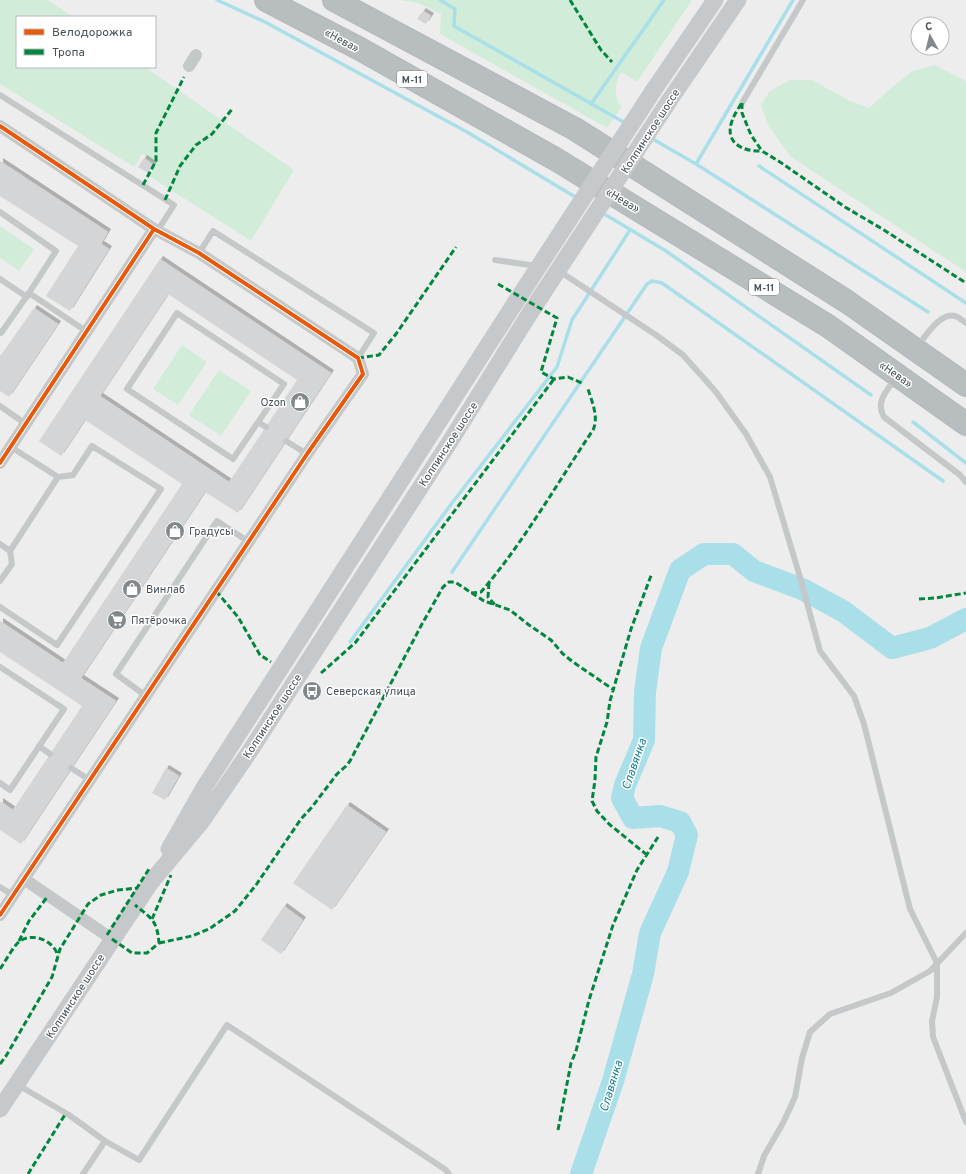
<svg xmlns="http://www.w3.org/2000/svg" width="966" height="1174" viewBox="0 0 966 1174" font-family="Overpass,sans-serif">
<defs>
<filter id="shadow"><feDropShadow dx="3" dy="-3" stdDeviation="0" flood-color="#0004"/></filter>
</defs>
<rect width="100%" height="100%" fill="#eeeded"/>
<path fill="#d2ecda" d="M0,0H48L73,17H17V67H145L294,170L251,241L149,176L157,164L142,154L134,167L0,84Z
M400,0H692L637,82L621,72C616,81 612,98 622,106L607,128L440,34L441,14L418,3Z
M935,65L966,81V272L791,157L769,127L761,106L769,92L789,80H812L850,101L869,108L891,88L912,71Z
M0,226L34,249L19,271L0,258Z
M182,345L207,362L178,405L153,389Z
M219,370L251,391L221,436L189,415Z"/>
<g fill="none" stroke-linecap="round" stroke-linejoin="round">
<path stroke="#a9dfe8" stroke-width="3.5" d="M217,0L265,22L467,132L577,198
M440,0L455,9L454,26L627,124
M591,104L664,0
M651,138L696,164L928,312
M696,164L793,0
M759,166L966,303
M601,212L666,251L871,395
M913,422L966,463
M452,572L647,284L652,281L662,283L943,481
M350,642L452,503L557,367L572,320L630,230"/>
<path stroke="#a9dfe8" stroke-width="22" d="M581,1174L613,1081L643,974L650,933L678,872L687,835L680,822L660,816L633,818L622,798L625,785L644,740L645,692L651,648L680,570L704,554H733L754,571L802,589L843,611L892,648L930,638L966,619"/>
</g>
<path fill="#d4d5d6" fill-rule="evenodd" filter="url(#shadow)" d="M423,11L431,16L426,24L417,19Z
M144,158L154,165L148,173L138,167Z
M0,161L108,232L101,244L109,249L70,311L46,296L78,246L0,196Z
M160,259L331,373L238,513L205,492L81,678L116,701L21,844L0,830V801L13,810L82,706L0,652V621L63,663L182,484L85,420L61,456L39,441ZM168,294L297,380L229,482L100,396Z
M34,308L58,324L9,397L0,391V355H1Z
M166,768L179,776L165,800L152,793Z
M347,805L386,832L332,910L293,883Z
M284,906L303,920L281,954L261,940Z"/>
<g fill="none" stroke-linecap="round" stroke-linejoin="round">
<g stroke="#b3b8bc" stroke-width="24">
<path id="highway" d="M266,0L360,49L557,160L828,326L966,424
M334,0L575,129L846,301L966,385"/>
</g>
<path stroke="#c4c8c9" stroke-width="6" d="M0,95L174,205L158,230
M742,103L803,0
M0,212L56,251L29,293
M199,253L213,231L374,333L358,358
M495,260L537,266
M559,271L656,335L683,355L716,392L746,434L770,477L800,577L820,651L854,696L864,724L910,909L937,963V997L932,1021L933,1037L966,1122
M0,279L27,297
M177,313L284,384L233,459L127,389Z
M0,332L1,333L29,293L86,331
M917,347C925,337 940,312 955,316C959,317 963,321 966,323
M896,378C887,390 875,402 884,417L960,475L966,482
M0,406L26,424
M258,422L266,427
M286,441L307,454
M0,544L10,551L58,477L11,447
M0,581L12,564L10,551
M0,607L57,645L161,489L92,446L73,475L58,477
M0,667L64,709L10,790L0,783
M146,696L116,674L217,521L249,542
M39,746L50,754
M71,768L90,780
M0,887L13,895
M18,1085L69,1115L105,1141
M83,1174L105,1141L139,1160L227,1025L446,1170L449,1174
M758,1174L764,1156L783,1123L795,1097L802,1058L810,1032L830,1014L891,993L930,971L966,933"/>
<path stroke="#c4c8c9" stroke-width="12" d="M189,66L196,55
M0,126L154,229L199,253L358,358L363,374L307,454L0,915
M0,463L154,229
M24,879L112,939"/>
<path stroke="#c6c9cb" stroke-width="17" d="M653,91L715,0
M669,101L738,0
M169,849L205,786L515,303
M0,1109L151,882L202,821L250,751L451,440L530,313"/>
<use href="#highway" stroke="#b8bdc0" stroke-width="22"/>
<path stroke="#c6c9cb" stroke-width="17" d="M515,303L653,91
M530,313L669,101"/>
<path stroke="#00873e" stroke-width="3" stroke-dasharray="6 3" stroke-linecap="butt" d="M570,0L601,50L612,62
M742,103V113L751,135L762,151L780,162L845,207L884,230L966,283
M741,104C738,109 734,115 732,121C724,143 743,152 762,151
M143,185L156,161V133L184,77
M165,200L180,166L196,145L212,134L233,108
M498,284L557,318L541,372L554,379L568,377L584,384
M358,358L379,355L396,334L456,247
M489,583L488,597L496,606
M216,591L238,617L260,655L271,662
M471,593L481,592C524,542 556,485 593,430C599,417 592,402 588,389
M919,599L935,598L966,593
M321,673L355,643L554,379
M647,855L609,824L597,811L592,801L595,780L596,757L607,722L610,701L631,629L652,573
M152,919L171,875
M107,935L149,869
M112,939L132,953H147L159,943C157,920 152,919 135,905
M19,941L29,921L48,896
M159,943L192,936L209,929L235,911L256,885L301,819L312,807L337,774L346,766L350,761L422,624L443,587L449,582H455L484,601L510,610L529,625L551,640L563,654L573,662L614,690
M0,969C5,962 14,945 20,941C34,932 54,941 58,956
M0,1064L6,1056L52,977L60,949L88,904L101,895L118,890L137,888
M558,1130L571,1063L576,1051L589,1000L613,925L637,870L658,837
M28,1174L66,1113"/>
<g stroke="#fff" stroke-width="6">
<path id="cycleway" d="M0,126L154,229L199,253L358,358L363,374L307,454L0,915
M0,463L154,229"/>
</g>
<use href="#cycleway" stroke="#e8590c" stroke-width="4"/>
</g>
<defs>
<g id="shop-disc" transform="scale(1)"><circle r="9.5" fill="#81888c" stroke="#fff"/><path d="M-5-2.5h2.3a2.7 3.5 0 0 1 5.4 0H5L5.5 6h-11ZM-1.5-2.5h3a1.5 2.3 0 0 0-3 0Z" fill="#fff"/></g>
<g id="supermarket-disc" transform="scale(1)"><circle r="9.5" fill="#81888c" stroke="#fff"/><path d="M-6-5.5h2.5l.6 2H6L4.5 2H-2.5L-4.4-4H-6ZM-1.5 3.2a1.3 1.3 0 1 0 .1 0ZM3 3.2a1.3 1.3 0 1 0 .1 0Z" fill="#fff"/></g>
<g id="bus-disc" transform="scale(1)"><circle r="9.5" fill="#81888c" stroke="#fff"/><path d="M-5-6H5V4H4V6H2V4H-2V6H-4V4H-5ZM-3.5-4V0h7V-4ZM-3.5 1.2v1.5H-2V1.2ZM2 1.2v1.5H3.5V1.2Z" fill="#fff"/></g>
</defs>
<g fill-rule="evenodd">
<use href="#shop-disc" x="300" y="402"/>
<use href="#shop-disc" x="175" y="531"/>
<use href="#shop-disc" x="132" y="589"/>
<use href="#supermarket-disc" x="117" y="620"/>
<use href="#bus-disc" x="312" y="691"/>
</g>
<g text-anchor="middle" stroke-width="3" stroke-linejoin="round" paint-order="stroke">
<g fill="#fff" stroke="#7e858a" stroke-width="1">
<rect x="397" y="71" width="30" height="16" rx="3"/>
<rect x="749" y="279" width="30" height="16" rx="3"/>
</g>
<g font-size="10" font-weight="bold" fill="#465158">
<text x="412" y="83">М-11</text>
<text x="764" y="291">М-11</text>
</g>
<g font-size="11" fill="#465158" stroke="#fff">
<text transform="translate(342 40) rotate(28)" y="4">«Нева»</text>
<text transform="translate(650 131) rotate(-57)" y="4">Колпинское шоссе</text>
<text transform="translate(623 200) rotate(31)" y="4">«Нева»</text>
<text transform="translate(896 374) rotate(35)" y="4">«Нева»</text>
<text transform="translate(448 444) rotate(-57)" y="4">Колпинское шоссе</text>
<text transform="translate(272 716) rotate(-57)" y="4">Колпинское шоссе</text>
<text transform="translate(75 996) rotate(-57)" y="4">Колпинское шоссе</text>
</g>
<g font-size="11" fill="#465158" stroke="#fff" text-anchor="start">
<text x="286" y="406" text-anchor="end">Ozon</text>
<text x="189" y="535">Градусы</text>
<text x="146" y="593">Винлаб</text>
<text x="131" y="624">Пятёрочка</text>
<text x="326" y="695">Северская улица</text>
</g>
<g font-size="12" font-style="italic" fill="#147e90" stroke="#fff">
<text transform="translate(634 764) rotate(-71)" y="4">Славянка</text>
<text transform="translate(611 1086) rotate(-73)" y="4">Славянка</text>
</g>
</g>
<rect x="16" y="16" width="140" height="52" fill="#ffffff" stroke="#b5b9bc"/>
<rect x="24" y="29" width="20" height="6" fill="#e8590c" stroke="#b5b9bc"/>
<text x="52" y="36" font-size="12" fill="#465158">Велодорожка</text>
<rect x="24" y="49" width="20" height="6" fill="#00873e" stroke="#b5b9bc"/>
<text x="52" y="56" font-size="12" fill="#465158">Тропа</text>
<g transform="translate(930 36) rotate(352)"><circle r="19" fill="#ffffff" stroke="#b5b9bc"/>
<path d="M0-3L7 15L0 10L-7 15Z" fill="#81888c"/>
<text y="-6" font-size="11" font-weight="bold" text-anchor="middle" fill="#465158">С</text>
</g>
</svg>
